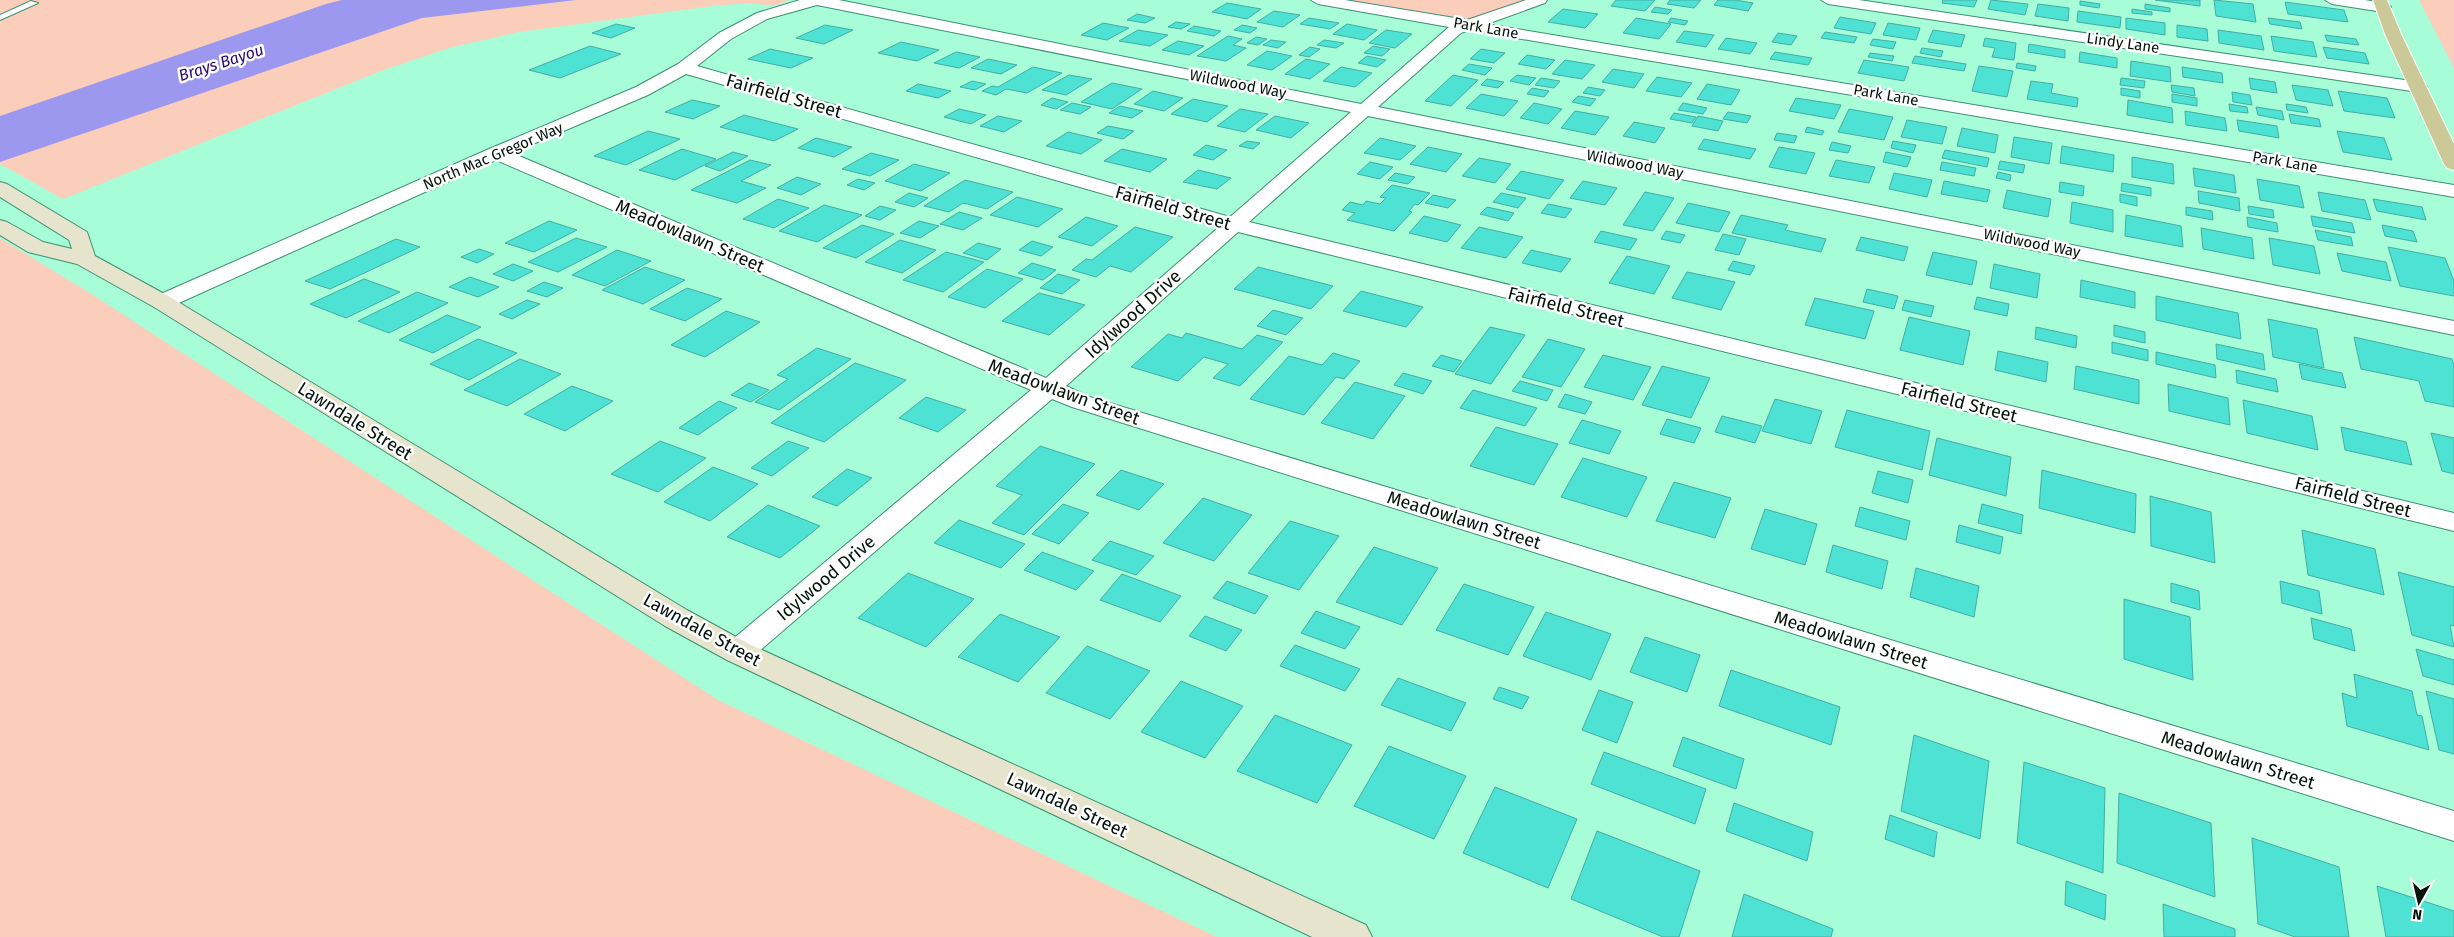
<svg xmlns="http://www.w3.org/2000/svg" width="2454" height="937" viewBox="0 0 2454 937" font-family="'Fira Sans',sans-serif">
<rect width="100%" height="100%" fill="#a7fdd8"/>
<path fill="#facebb" d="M0,0H789L774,6L749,3L712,6L519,32L449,48L381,71L63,199L0,164Z
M1337,0H1529L1469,19L1456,20Z
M2419,0H2454V68Z
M0,238L93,295L718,700L1217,937H0Z"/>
<path fill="#9c97ef" d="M342,0H576L422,18L0,162V116L326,4Z"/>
<path fill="#4de2d3" stroke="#44aea3" d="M1616,0H1655L1645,11L1611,6Z
M1670,0H1701L1694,8L1667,4Z
M1718,0H1735L1753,3L1748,11L1714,5Z
M1943,0H1977L1974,7L1942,3Z
M1991,0L2028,4L2025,15L1988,9Z
M2155,0H2200V6Z
M2214,0L2253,4L2256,22L2216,16Z
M2080,1L2100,4L2099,8L2080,5Z
M2285,2L2344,10L2348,22L2288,14Z
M1227,3L1261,9L1247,19L1212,12Z
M2038,4L2069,8L2068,21L2035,16Z
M2145,4L2170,8V12L2145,9Z
M1655,7L1672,10L1668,14L1651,12Z
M1563,9L1598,14L1585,28L1548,22Z
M2132,9L2152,12V15L2132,13Z
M1274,11L1300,15L1283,27L1257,22Z
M2078,11L2121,17L2120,28L2077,22Z
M1137,14L1155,18L1145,23L1127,20Z
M1840,17L1876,23L1871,34L1834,28Z
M1309,18L1339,23L1330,29L1300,24Z
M1636,18L1671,24L1659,39L1623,33Z
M1671,18L1688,21L1685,25L1668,22Z
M2126,18L2165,23V35L2126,29Z
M2268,18L2300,22L2302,29L2270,24Z
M1176,22L1190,24L1181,29L1168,27Z
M1103,23L1129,28L1107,40L1081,35Z
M1888,23L1920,28L1916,40L1883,35Z
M616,24L635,28L611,38L592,33Z
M1347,24L1377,30L1364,40L1333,34Z
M825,25L853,30L824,44L796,38Z
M1242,25L1257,28L1250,33L1234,30Z
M2177,25L2207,29L2208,41L2177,37Z
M1194,26L1221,31L1214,36L1187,31Z
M1138,30L1168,35L1150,46L1119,41Z
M1386,30L1412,34L1395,48L1369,43Z
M1933,30L1965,35L1961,47L1928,42Z
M2218,30L2261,36L2264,50L2219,43Z
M1684,31L1714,35L1706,47L1676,42Z
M1825,32L1857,37L1854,43L1821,38Z
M1778,33L1797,36L1791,45L1772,42Z
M2325,35L2356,39L2359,45L2327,41Z
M1228,36L1242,39L1233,45L1246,48L1226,61L1197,56Z
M2271,36L2313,42L2317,57L2274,51Z
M1256,37L1267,39L1258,45L1247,43Z
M1726,38L1757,43L1750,54L1718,49Z
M1985,38L2016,43L2014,60L1992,57L1995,48L1983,46Z
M1873,39L1896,42L1893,49L1870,45Z
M1271,40L1286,42L1278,48L1263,45Z
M1324,40L1344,43L1336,48L1317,45Z
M1178,41L1204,46L1189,55L1162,50Z
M901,42L939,50L917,61L878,53Z
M2029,44L2065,50V58L2028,52Z
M590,46L621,54L560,78L529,70Z
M1373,46L1390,49L1382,56L1364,53Z
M1310,47L1320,49L1309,57L1299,55Z
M2323,47L2365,53L2369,64L2327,58Z
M1922,48L1943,51L1941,57L1920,53Z
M770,49L813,58L791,68L748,59Z
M1481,49L1505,53L1494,63L1470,59Z
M1267,51L1292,56L1272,70L1247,65Z
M956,52L980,57L959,68L934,63Z
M1775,52L1812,58L1808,65L1770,59Z
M2080,52L2117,58V68L2079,62Z
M1870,53L1894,56L1892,61L1868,57Z
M1527,55L1555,60L1546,69L1518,64Z
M1367,56L1386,60L1377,67L1358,63Z
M1915,56L1966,64L1964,71L1912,63Z
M988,59L1017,65L1001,74L971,68Z
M1306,59L1330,64L1310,79L1285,74Z
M1565,60L1595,65L1582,79L1552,74Z
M1864,60L1909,67L1904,81L1858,73Z
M2131,61L2170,67L2171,82L2130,76Z
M2017,63L2036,66L2035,71L2016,68Z
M1469,64L1492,68L1485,75L1462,70Z
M1979,66L2013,71L2007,97L1972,91Z
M1033,67L1062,73L1027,93L1006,89L996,95L982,91L992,86L998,87Z
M1341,67L1372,73L1355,87L1323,81Z
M2182,67L2222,73L2223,83L2183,77Z
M1613,69L1644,74L1634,88L1602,82Z
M1069,75L1092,79L1066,95L1042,90Z
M1453,75L1478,80L1451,106L1425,101Z
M1517,75L1536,78L1529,85L1510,81Z
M1657,77L1692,83L1681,97L1646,91Z
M1541,78L1560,81L1554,88L1535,85Z
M2121,78L2145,81L2144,88L2120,85Z
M2249,78L2275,82L2277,93L2251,89Z
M1487,79L1504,82L1498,88L1481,85Z
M972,81L986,84L975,90L960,87Z
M2031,81L2053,84L2051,93L2078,98L2077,107L2027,99Z
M1112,83L1142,89L1112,109L1081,102Z
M918,84L951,91L938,98L906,91Z
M1707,84L1740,90L1731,105L1697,99Z
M2171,85L2194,88L2195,96L2172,92Z
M2292,85L2328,90L2333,106L2296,100Z
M1588,87L1605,90L1600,96L1583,93Z
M1532,88L1549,91L1544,97L1527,94Z
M2121,88L2140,91V98L2121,95Z
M1153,91L1183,98L1164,111L1134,104Z
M2338,91L2387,98L2395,118L2344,111Z
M2232,92L2250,95L2252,105L2233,102Z
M1481,94L1518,101L1504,116L1466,108Z
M2172,94L2197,98V106L2172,102Z
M1578,96L1596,99L1590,106L1572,102Z
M1052,98L1068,102L1056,109L1041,105Z
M1796,98L1841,105L1834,119L1789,111Z
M1193,99L1228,106L1207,122L1171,114Z
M692,100L720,106L693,119L665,112Z
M2128,100L2172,108L2173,123L2127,115Z
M1072,103L1091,107L1080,114L1060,110Z
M1534,103L1562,109L1548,124L1520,118Z
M1683,103L1707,108L1703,114L1678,110Z
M2229,104L2247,107L2248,113L2230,111Z
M2286,104L2306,107L2308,113L2287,110Z
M1120,106L1143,111L1132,118L1109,113Z
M2256,107L2282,111L2284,120L2258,115Z
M959,109L986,115L971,124L944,117Z
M1240,109L1268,114L1245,132L1217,126Z
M1849,109L1893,117L1884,140L1838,132Z
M1575,111L1609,117L1595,135L1561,128Z
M2185,111L2225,118L2227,131L2186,125Z
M1728,112L1751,116L1747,123L1723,119Z
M1674,113L1696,117L1692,123L1670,119Z
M2289,114L2319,119L2321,127L2291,123Z
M744,115L798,129L774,141L720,127Z
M998,116L1022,121L1004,132L980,126Z
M1275,116L1309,123L1291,138L1256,130Z
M1698,116L1723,121L1718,131L1692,126Z
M1907,120L1947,127L1942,144L1901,137Z
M2237,120L2277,126L2279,138L2239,131Z
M1634,122L1665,128L1655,143L1623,136Z
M1108,126L1134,131L1123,139L1097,133Z
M1807,127L1824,131L1822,135L1805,132Z
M1962,128L1998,135L1995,153L1957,146Z
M648,131L680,139L626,165L594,156Z
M2337,131L2384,138L2392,160L2343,152Z
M1068,132L1102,140L1081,154L1046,146Z
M1777,133L1797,136L1794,143L1774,140Z
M2014,137L2052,143L2049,164L2011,157Z
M816,138L852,147L834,157L798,148Z
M1380,138L1416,146L1400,160L1364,153Z
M1704,139L1756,149L1750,159L1698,149Z
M1247,141L1260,143L1253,149L1239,146Z
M1893,141L1916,145L1913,153L1891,148Z
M1832,142L1851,146L1848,153L1829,150Z
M1206,145L1227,150L1213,160L1193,155Z
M2062,146L2114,155L2113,172L2060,163Z
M1428,147L1462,154L1446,172L1410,164Z
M1779,147L1815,153L1806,174L1769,167Z
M682,149L716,159L675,180L639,170Z
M1122,149L1167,159L1150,172L1104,161Z
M1945,150L1989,158L1987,167L1942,158Z
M733,152L748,156L720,171L705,166Z
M1886,152L1911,157L1907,167L1883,162Z
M871,153L899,160L870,176L842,169Z
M2132,157L2173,164L2174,184L2132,177Z
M1479,158L1511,164L1495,183L1462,176Z
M750,160L771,165L741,181L766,188L737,203L691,190Z
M1836,160L1875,167L1869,183L1829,176Z
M2000,161L2025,165L2023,173L1998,169Z
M1370,162L1393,167L1380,179L1357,174Z
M1942,162L1976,168L1974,176L1940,170Z
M914,164L950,173L921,191L885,181Z
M2193,168L2234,175L2236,193L2195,186Z
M1198,170L1231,178L1217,189L1183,182Z
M1521,171L1564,180L1549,199L1506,189Z
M1998,172L2011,175L2010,181L1996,178Z
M1395,173L1415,177L1408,184L1388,180Z
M1894,173L1932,180L1927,197L1889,189Z
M797,177L821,184L801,195L777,188Z
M858,179L875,183L864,190L847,185Z
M2257,179L2299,186L2304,208L2260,200Z
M965,180L1013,192L987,209L963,203L949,212L924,206Z
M1583,181L1617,188L1605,205L1570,198Z
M1944,181L1990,190L1987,202L1941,194Z
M2060,182L2084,186L2083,196L2059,192Z
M2122,183L2151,188V196L2121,191Z
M1392,185L1430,193L1418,205L1415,204L1409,211L1412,212L1394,231L1347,220L1355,213L1342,210L1350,202L1363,205L1366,201L1380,204L1386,198L1380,197Z
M2007,190L2051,199L2048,217L2003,208Z
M2198,191L2239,198L2240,211L2199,203Z
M1645,192L1674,198L1653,231L1623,225Z
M2318,192L2365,200L2371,220L2322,211Z
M909,193L928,198L914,207L895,202Z
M1501,193L1526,198L1518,208L1493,202Z
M2120,194L2137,197V206L2120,202Z
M1433,195L1456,200L1448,208L1425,203Z
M1017,197L1063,209L1038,227L990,215Z
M778,199L809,208L774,228L743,219Z
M2373,199L2422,207L2426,220L2377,211Z
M2072,202L2113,210V232L2070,223Z
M1688,203L1730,212L1719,232L1676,223Z
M1548,204L1572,209L1565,218L1541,213Z
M824,205L862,215L817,242L779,231Z
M880,206L896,210L880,220L865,216Z
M2248,206L2273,210L2274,218L2249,214Z
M1487,207L1514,213L1508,221L1480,214Z
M2186,207L2212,211L2213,220L2186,215Z
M959,212L982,218L963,230L940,224Z
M1741,215L1788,225L1785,230L1826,239L1821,252L1732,233Z
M2126,215L2181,226L2183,247L2125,236Z
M1424,216L1461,225L1447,242L1409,233Z
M2311,216L2352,223L2355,233L2313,226Z
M1086,217L1118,226L1092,246L1058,237Z
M2247,217L2277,223L2278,232L2248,227Z
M549,221L577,230L534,252L505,243Z
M919,221L939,226L920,238L900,233Z
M862,225L894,234L856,258L823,248Z
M2382,225L2413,231L2417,242L2385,236Z
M1135,227L1173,237L1131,272L1110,266L1096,277L1072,270L1086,259L1092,260Z
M1479,227L1523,237L1506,258L1461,248Z
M2201,228L2252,238L2254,259L2203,249Z
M2315,230L2351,237L2353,246L2318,240Z
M1601,231L1637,239L1630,250L1594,242Z
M1666,231L1685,235L1680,243L1661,239Z
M1723,234L1746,239L1739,255L1715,250Z
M1861,237L1908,247L1904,261L1856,250Z
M576,238L607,247L558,272L528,262Z
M2269,238L2314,246L2320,274L2273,265Z
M396,239L420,247L330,289L305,281Z
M900,240L936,250L902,273L865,262Z
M1032,241L1053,247L1041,256L1019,250Z
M978,243L1001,249L987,260L963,253Z
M2388,247L2445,258L2454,281V296L2400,286Z
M479,249L494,254L477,263L461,257Z
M617,250L651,261L605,286L572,275Z
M1531,250L1571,259L1561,272L1522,263Z
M946,252L984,262L943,292L903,280Z
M1933,252L1977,261L1972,285L1926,275Z
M2337,253L2386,262L2391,281L2342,271Z
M1627,256L1670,266L1654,294L1609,283Z
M1733,261L1755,266L1750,275L1728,270Z
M1032,263L1056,270L1043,280L1018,273Z
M513,264L533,271L513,281L493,274Z
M1994,264L2040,274L2037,298L1990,288Z
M645,267L685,280L643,304L602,290Z
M1258,267L1333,286L1311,309L1234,289Z
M987,269L1023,279L985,308L948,297Z
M1687,272L1735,282L1721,310L1672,298Z
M1058,274L1080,280L1062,294L1040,288Z
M470,277L499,287L478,297L449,287Z
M364,279L400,292L346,318L310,304Z
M2081,280L2135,292V308L2080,297Z
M544,282L563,288L547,297L527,291Z
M687,288L722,299L685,321L650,309Z
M1867,289L1898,296L1894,309L1863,302Z
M1361,291L1423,307L1406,327L1343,311Z
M417,292L448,303L389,333L358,321Z
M1039,293L1085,305L1049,335L1002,321Z
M2156,296L2238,313L2241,339L2156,320Z
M1977,297L2009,304L2007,316L1974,309Z
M1815,298L1874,311L1865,339L1805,325Z
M527,300L540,304L512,319L499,314Z
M1905,300L1934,306L1931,317L1902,310Z
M1273,310L1303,318L1286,335L1257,326Z
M726,311L760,322L705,357L671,345Z
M447,315L481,327L433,353L399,340Z
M1909,317L1970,331L1963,365L1900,350Z
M2268,319L2317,329L2324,368L2273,357Z
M2114,325L2145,332V343L2114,336Z
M1490,327L1525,335L1491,384L1455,374Z
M2036,327L2077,336L2076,348L2035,339Z
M1186,333L1242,349L1257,335L1283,342L1240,386L1213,378L1228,364L1204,357L1178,381L1131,367L1168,334L1182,338Z
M2354,337L2452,359L2454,365V407L2425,401L2419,381L2361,369Z
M478,339L517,353L469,380L430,364Z
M1548,339L1585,349L1561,387L1522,377Z
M2112,342L2148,350V361L2112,353Z
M2216,344L2263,354L2265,370L2217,359Z
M817,348L851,359L779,410L755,402L788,379L777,375Z
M1998,351L2048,362L2046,382L1995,370Z
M2156,352L2215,365L2216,378L2156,364Z
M1333,353L1360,361L1344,379L1336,377L1304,415L1250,399L1289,356L1322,365Z
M1441,355L1462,361L1454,372L1432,366Z
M1603,355L1651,367L1633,400L1584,387Z
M520,359L561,374L507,406L464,390Z
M855,363L906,380L824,442L771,423Z
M2299,364L2342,373L2346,388L2302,379Z
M1662,366L1710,378L1691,418L1642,405Z
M2076,366L2139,380V404L2074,389Z
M2236,370L2276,379L2278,392L2237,383Z
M1403,373L1432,381L1423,394L1394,385Z
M1520,381L1553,390L1547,401L1512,391Z
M1355,382L1405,396L1373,439L1321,423Z
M749,383L769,390L751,402L731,395Z
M2168,384L2228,398L2230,425L2169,411Z
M572,386L613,401L565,431L524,414Z
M1473,390L1537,408L1525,426L1460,408Z
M1565,394L1592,402L1585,414L1558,407Z
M926,397L966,410L938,432L899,418Z
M1775,399L1822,411L1811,444L1762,431Z
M2243,400L2312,416L2318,450L2247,433Z
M719,401L737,408L698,435L679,428Z
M1847,410L1930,431L1922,470L1835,447Z
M1722,416L1762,426L1755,443L1715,432Z
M1667,419L1701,428L1694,443L1660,434Z
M1582,420L1621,431L1609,454L1569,443Z
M1496,427L1558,444L1534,485L1470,466Z
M2341,427L2406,442L2412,465L2345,450Z
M2431,433L2454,438V474L2442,471Z
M1937,438L2011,457L2006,496L1929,475Z
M660,441L706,458L658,492L611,474Z
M788,441L809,448L772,476L751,468Z
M1040,446L1095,464L1024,535L992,523L1022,495L996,486Z
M1583,458L1647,477L1627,517L1561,497Z
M713,467L758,484L710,521L664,502Z
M847,469L872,478L837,506L812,497Z
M1121,470L1164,484L1139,510L1096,495Z
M2042,470L2136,494L2135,533L2039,508Z
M1878,471L1913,480L1908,503L1872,493Z
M1674,482L1731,498L1715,538L1656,521Z
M2150,496L2211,512L2215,563L2151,546Z
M1203,498L1252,515L1214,561L1163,543Z
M1063,504L1089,513L1059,544L1032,534Z
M1982,504L2023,515L2021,534L1978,523Z
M768,505L820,526L780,558L727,537Z
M1860,507L1910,521L1906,540L1855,526Z
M1765,509L1817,524L1805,565L1751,549Z
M959,520L1025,544L1001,568L934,543Z
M1290,521L1339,536L1299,590L1248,573Z
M1959,525L2003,537L2000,554L1956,542Z
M2302,530L2375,549L2384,595L2308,575Z
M1110,541L1154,556L1136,575L1092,560Z
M1833,545L1888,561L1882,589L1826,572Z
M1374,547L1438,568L1402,625L1336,602Z
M1042,552L1094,571L1076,590L1024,570Z
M1916,568L1979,586L1974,617L1910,597Z
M2398,572L2454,587V626L2450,625L2454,647L2412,635Z
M908,573L974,599L926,647L858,618Z
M1122,574L1181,596L1160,622L1100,600Z
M1227,581L1268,596L1255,614L1213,598Z
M2280,581L2319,591L2322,614L2282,603Z
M2171,583L2199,591L2200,610L2171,602Z
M1464,584L1534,607L1508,655L1436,630Z
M2124,599L2190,617L2193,680L2124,659Z
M1316,611L1360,627L1345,649L1301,633Z
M1546,612L1611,634L1591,680L1523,656Z
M1000,614L1060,637L1018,682L958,657Z
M1205,616L1242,630L1226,651L1189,636Z
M2311,618L2351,629L2355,651L2314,639Z
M1645,637L1700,655L1687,692L1630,672Z
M1295,645L1360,669L1345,691L1280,666Z
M1087,646L1150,671L1110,719L1046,693Z
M2416,649L2454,660V685L2423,676Z
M1731,670L1840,707L1831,745L1719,706Z
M2354,674L2412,691L2417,715L2422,716L2429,750L2347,726L2342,693L2357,698Z
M1398,678L1466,703L1451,731L1381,705Z
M1181,681L1243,706L1205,758L1141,732Z
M1499,687L1529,697L1522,709L1493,699Z
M1599,690L1633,702L1617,743L1582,730Z
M2426,691L2454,699V754L2439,750Z
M1275,715L1352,745L1317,803L1237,771Z
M1914,735L1989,761L1980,839L1901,811Z
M1683,737L1744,759L1736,789L1673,766Z
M1389,746L1466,776L1434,839L1354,806Z
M1604,752L1706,789L1695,824L1591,784Z
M2024,762L2105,788L2103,873L2017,843Z
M1495,787L1577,819L1548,888L1463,853Z
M2119,793L2211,823L2215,897L2117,863Z
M1734,803L1813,832L1807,861L1726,831Z
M1890,815L1937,832L1934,857L1885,839Z
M1597,831L1700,871L1679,937H1663L1571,899Z
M2252,838L2339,867L2349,937H2295L2258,924Z
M2066,881L2106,895L2105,920L2065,905Z
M2377,886L2454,911V937H2386Z
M1744,894L1833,929L1831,937H1732Z
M2163,904L2235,929V937H2164Z"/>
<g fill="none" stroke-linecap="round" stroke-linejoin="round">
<g stroke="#3a9170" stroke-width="2">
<path id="lane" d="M31,1L38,3L0,20V15Z"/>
</g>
<g stroke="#3a9170" stroke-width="2">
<path id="street" d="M800,0H839L1361,104L1449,27L1318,4L1311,0H1345L1467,20L1526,0H1547L1545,3L1487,24L2454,185V197L1469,30L1461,33L1378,107L2454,321V335L1368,116L1249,222L2454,513V531L1238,232L1066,386L1090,397L2454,811V841L1072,407L1052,399L749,660L738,663L727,660L722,652L727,644L1031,390L496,160L170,307L162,309L154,307L150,302L154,297L489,149L636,87L678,64L719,33L757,13ZM817,5L1351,112L1230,217L697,66L731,39L767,19ZM686,74L1219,227L1046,378L512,153L648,95Z
M1821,0H1859L2418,82L2424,83L2427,87L2424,91L2418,92L1828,4Z
M2325,0H2365L2388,4L2391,7L2383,12L2332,4Z"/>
</g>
<g stroke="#3a9170" stroke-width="2">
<path id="secondary" d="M0,182L7,184L87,232L95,256L170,297L687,610L749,644L1366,925L1372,937H1312L727,660L665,626L154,307L77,264L28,252L0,235V220L7,222L43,242L72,249L69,240L0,197Z"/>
</g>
<g stroke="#fff" stroke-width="2">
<path id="primary" d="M2373,0H2387L2401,34L2454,144V170L2447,168L2444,164L2385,34Z"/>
</g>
<use href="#lane" fill="#fff" fill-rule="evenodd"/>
<use href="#street" fill="#fff" fill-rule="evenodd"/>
<use href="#secondary" fill="#e6e4cc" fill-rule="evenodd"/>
<use href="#primary" fill="#ccc998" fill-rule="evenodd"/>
</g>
<g text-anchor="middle" stroke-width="5" stroke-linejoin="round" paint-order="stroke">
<g font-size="15" fill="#001209" stroke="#fff">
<text transform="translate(1486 28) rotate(10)" y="5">Park Lane</text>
<text transform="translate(2123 43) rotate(8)" y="5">Lindy Lane</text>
<text transform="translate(1238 84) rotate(11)" y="5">Wildwood Way</text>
<text transform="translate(1886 95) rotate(10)" y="5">Park Lane</text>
<text transform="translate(493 156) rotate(-23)" y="5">North Mac Gregor Way</text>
<text transform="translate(2285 162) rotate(10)" y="5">Park Lane</text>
<text transform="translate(1635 164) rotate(11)" y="5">Wildwood Way</text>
<text transform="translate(2032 243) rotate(11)" y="5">Wildwood Way</text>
</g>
<g font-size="16" font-style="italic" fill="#2a0872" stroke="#fff">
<text transform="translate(221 62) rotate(-18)" y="6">Brays Bayou</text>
</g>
<g font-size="18" fill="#001209" stroke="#fff">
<text transform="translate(784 96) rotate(16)" y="6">Fairfield Street</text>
<text transform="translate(1173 208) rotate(16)" y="6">Fairfield Street</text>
<text transform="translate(690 236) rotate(23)" y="6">Meadowlawn Street</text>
<text transform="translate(1566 307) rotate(14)" y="6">Fairfield Street</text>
<text transform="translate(1133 314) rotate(-42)" y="6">Idylwood Drive</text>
<text transform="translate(1064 392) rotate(20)" y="6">Meadowlawn Street</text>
<text transform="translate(1959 402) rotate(14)" y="6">Fairfield Street</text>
<text transform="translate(355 421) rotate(32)" y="6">Lawndale Street</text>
<text transform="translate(2353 497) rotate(14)" y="6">Fairfield Street</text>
<text transform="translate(1464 520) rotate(17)" y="6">Meadowlawn Street</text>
<text transform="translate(826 578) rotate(-40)" y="6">Idylwood Drive</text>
<text transform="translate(702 630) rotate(29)" y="6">Lawndale Street</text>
<text transform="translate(1851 640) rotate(17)" y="6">Meadowlawn Street</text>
<text transform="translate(2238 760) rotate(17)" y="6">Meadowlawn Street</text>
<text transform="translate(1067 805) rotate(25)" y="6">Lawndale Street</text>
</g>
</g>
<g transform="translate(2419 902) rotate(188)" stroke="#ffffff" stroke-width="4" paint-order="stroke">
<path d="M0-4L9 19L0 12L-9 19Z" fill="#001209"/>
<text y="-8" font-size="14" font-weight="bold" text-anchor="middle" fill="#001209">N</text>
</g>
</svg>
